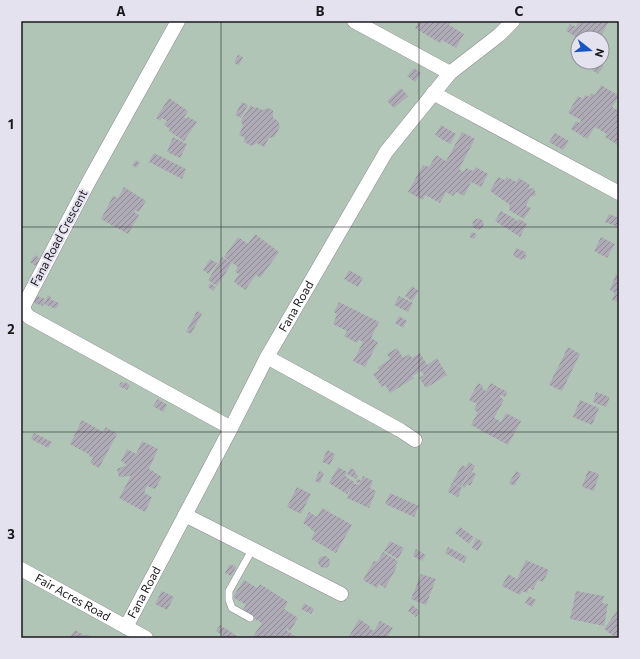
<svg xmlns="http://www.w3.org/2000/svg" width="640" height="659" viewBox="0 0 640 659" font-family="Commissioner,sans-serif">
<defs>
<pattern id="building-hatch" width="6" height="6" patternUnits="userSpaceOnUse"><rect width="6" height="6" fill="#aeabb7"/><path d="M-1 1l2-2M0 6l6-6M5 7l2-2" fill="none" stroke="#8d8a94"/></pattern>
</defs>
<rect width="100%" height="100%" fill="#e5e2ef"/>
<path fill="#b0c5b5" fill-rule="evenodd" d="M21,21H619V638H21ZM578,38H602V62H578Z"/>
<path fill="url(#building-hatch)" d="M419,21H448L451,22L449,25L464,34L456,48L442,40L440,43L415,28Z
M579,21H609L600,38H588L581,34L578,38L566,31L570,24L576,27Z
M238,55L243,57L239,65L234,63Z
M597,62L604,65L598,74L592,70Z
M414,68L421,73L415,82L407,76Z
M601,85L619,96L612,107L619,111L617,117L619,119V146L605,137L607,134L595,127L587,139L571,129L576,121L580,123L581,120L568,113L578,96L583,99L585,95L589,97L591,93L595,95Z
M401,88L408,96L394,108L387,101Z
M169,98L188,111L184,117L187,119L188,117L197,122L184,141L169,131L170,129L164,125L167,121L162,118L160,121L156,118Z
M242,102L248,105L241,118L235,115Z
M251,105L254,108L257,107L262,110L268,108L273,110V118L278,121L280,127L274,137L269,138L264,147L257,143L252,146L244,142L245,138L239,135L243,126L241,120Z
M441,125L456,134L450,144L435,135Z
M462,132L475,139L459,169L464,172L466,168L473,171L476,167L488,174L481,187L471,182L464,196L456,192L453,196L446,192L440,203L425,195L423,200L408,192L423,165L429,167L436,155L446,161Z
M555,133L569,141L563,150L549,142Z
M173,137L187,144L180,158L167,152Z
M154,153L186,169L182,179L149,162Z
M136,160L140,163L136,168L132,165Z
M498,177L505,180L507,177L516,182L519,178L530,185L528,189L534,188L536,195L530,197L526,206L531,208L524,219L509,210L510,205L490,191Z
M124,187L146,201L139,212L135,210L134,212L139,215L128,234L101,219L113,196L118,198Z
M501,211L518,221L519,219L527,224L520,237L495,221Z
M609,214L619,218L618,227L605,222Z
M472.5 224a5.5 5.5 0 1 1 11 0a5.5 5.5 0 1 1-11 0Z
M472,232L477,234L474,239L469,237Z
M255,234L279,252L260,278L256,275L245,290L234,282L239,274L235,272L238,267L224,257L238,237L248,244Z
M601,237L615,244L607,258L594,251Z
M516,248L526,252L525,255H527L525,260L523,258L522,260L513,256Z
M35,255L41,259L36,266L30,262Z
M222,257L232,263L217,286L208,280Z
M210,259L217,263L209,274L203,270Z
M349,270L363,278L358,287L344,279Z
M616,274L619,275V302L612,300L615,293L610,290Z
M210,283L216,287L213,291L208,287Z
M412,286L419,291L412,301L405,296Z
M34,295L45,299L43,306L31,302Z
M48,295L51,297L50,299L59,303L56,309L44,304Z
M399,296L413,303L408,312L394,305Z
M339,302L379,322L371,338L378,342L365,367L353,361L363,342L359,340L357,343L344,336L347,331L333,324L337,314L334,312Z
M197,311L202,314L191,334L186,332Z
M399,316L407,321L403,328L395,323Z
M568,347L580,354L562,391L549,385Z
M397,348L403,358L409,354L412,358L420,353L427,365L437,358L447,375L426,388L419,378L424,375L421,371L412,376L414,378L390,393L385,385L382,387L373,374L379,370L378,367L390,359L387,354Z
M121,382L123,383L124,382L130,385L127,390L119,386Z
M478,383L483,386L482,388L486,391L491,383L507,392L505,397L501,395L500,397L504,400L494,418L501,422L506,413L521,421L508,445L471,425L478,412L474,410L477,404L469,400Z
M596,392L610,397L606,407L593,402Z
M158,399L167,405L163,412L153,406Z
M580,400L599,408L592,425L573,417Z
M82,420L103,432L106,427L117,434L99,468L90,463L93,458L89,456L90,455L70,444Z
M34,433L52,442L48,448L31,439Z
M142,441L158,449L149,469L162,477L155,489L147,486L144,493L152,497L145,512L119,498L131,476L119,477L117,469L127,465L121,461L127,449L136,454Z
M327,450L335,454L330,465L322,462Z
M469,462L475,466L472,471L470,470L461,487L452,482L462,465L466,467Z
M338,467L347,472L345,476L354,482L347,494L329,483Z
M351,468L356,471L355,473L358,475L356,479L347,474Z
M588,470L599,474L594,491L582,487Z
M319,471L324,473L320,483L315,481Z
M470,471L476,474L470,486L467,484L465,488L462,487Z
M516,471L521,474L514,486L509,483Z
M363,476L373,481L370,488L376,491L369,508L347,498L353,483L359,485L360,482L357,483L356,480L359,479L361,481Z
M452,483L462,488L458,497L448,492Z
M297,487L311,494L301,514L287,507Z
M390,493L419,506L414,517L385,504Z
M322,508L352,525L336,553L311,539L315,532L311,530L312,529L303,523L309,512L317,517Z
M460,527L474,537L469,544L455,533Z
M476,538L483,542L478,551L472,548Z
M390,541L404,548L398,559L384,551Z
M448,547L467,557L464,563L445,553Z
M416,549L426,555L422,561L413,556Z
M383,552L398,561L395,566L397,567L385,588L379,584L377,588L363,580L374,561L377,562Z
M318 562a6 6 0 1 1 12 0a6 6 0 1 1-12 0Z
M526,560L549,570L543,582L538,580L533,590L529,588L527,593L522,591L520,595L502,586L508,574L517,579Z
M230,564L236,567L231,576L225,573Z
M421,574L436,579L426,605L411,599Z
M244,580L257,588L260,584L288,602L284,609L298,618L290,631L287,628L286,630L296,637L295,638H252L262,623L242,611L246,605L233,597Z
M162,591L174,597L167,610L155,604Z
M576,591L604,596L602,603L608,604L604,626L570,619Z
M529,596L536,600L532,607L525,603Z
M304,603L314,609L311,614L301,609Z
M412,605L420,611L416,617L408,611Z
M619,608V638H616L604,629Z
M359,619L370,626L369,628L374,631L380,621L393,628L387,638H348Z
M220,625L240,638H226L216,631Z
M75,630L85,636L86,634L92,638H69Z"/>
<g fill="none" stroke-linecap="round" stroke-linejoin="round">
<g stroke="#8d8a96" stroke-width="8">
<path id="service" d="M250,618L232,608L229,600V591L252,550"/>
</g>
<g stroke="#8d8a96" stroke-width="15">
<g id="minor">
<path d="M178,21L88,183L24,305V311L29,317L231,428"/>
<path d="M354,21L450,73"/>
<path d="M433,93L619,193"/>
<path d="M267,357L400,430L415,440"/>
<path d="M185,515L341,594"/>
<path id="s1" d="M21,569L146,638"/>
<path id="s2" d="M126,627L231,428L267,357L386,152L450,73L499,35L513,21"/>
</g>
</g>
<use href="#service" stroke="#fff" stroke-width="7"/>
<use href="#minor" stroke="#fff" stroke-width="14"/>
</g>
<path fill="none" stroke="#1a191d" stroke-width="1" stroke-opacity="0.55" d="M221,21V638M419,21V638M21,227H619M21,432H619"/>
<g text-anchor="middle" stroke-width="4" stroke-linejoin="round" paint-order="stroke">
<g font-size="12" fill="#1a191d" stroke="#e5e2ef">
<text transform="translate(59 238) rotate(-62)" y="4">Fana Road Crescent</text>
<text dy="4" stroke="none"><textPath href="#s2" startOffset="363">Fana Road</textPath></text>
<text dy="4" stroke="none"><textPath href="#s2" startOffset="39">Fana Road</textPath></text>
<text dy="4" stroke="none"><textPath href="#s1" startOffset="59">Fair Acres Road</textPath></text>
</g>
</g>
<rect width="640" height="659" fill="none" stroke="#e5e2ef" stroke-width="44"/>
<g transform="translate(590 50) rotate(107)"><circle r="19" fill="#e5e2ef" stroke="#94929b"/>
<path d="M0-3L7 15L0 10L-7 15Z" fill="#1955c1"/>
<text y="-6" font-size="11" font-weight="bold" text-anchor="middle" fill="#1a191d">N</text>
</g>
<rect x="22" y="22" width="596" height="615" fill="none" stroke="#1a191d" stroke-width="1.5"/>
<g font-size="13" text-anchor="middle" font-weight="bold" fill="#1a191d">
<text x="121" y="16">A</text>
<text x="320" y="16">B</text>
<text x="519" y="16">C</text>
<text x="11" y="129">1</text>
<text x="11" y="334">2</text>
<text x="11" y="539">3</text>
</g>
</svg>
